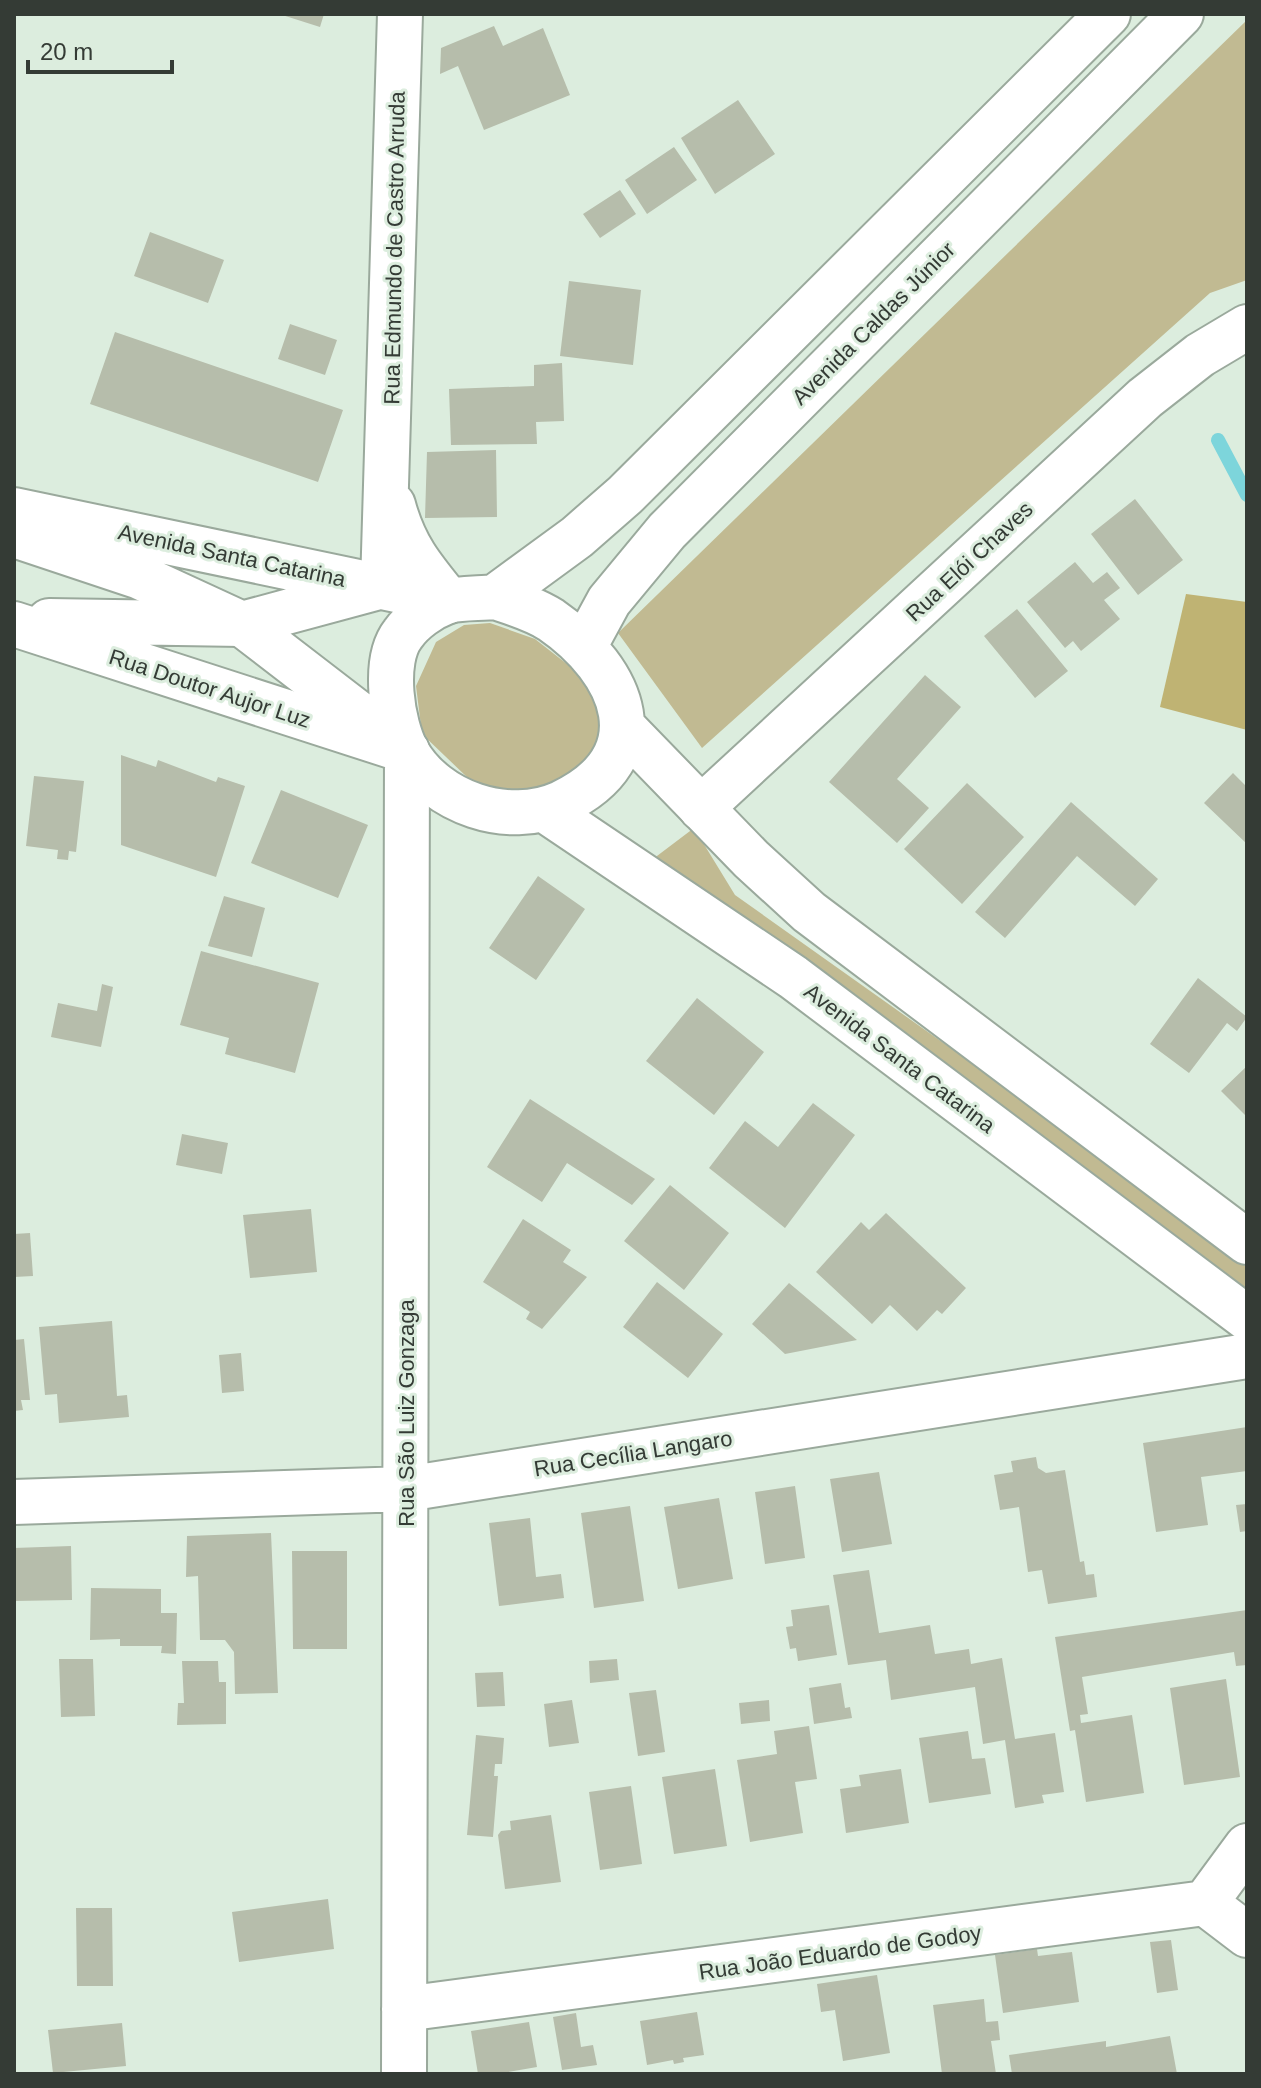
<svg xmlns="http://www.w3.org/2000/svg" width="1261" height="2088" viewBox="0 0 1261 2088" font-family="Arial,sans-serif">
<rect width="100%" height="100%" fill="#dcedde"/>
<path fill="#c1ba92" d="M1247,20V280L1210,293L702,748L618,633Z
M490,623L535,639L581,675L607,722L603,759L532,804L469,779L422,734L416,686L436,642L464,625Z
M694,828L735,895L1004,1086L1247,1267V1293L653,859Z"/>
<path fill="#bfb373" d="M1186,594L1247,602V730L1160,707Z"/>
<g fill="none" stroke-linecap="round" stroke-linejoin="round">
<path stroke="#7dd5db" stroke-width="14" d="M1218,440L1247,495"/>
</g>
<path fill="#b6bdab" d="M279,14H324L320,27Z
M494,26L503,46L543,28L570,95L484,130L458,66L440,74L441,48Z
M738,100L775,154L715,194L681,138Z
M674,147L697,180L647,214L625,180Z
M620,190L636,214L600,238L583,214Z
M150,232L224,260L208,303L134,276Z
M569,281L641,290L633,365L560,356Z
M290,324L337,340L325,375L278,359Z
M115,332L343,410L318,482L90,404Z
M562,363L564,421L536,422L537,444L451,445L449,389L534,386V365Z
M496,450L497,517L425,518L427,452Z
M1135,499L1183,560L1138,595L1091,534Z
M1075,562L1093,583L1107,572L1120,588L1104,600L1120,619L1081,651L1073,641L1065,648L1027,602Z
M1017,609L1068,671L1035,698L984,636Z
M925,675L961,707L897,779L929,808L897,843L829,782Z
M121,755L156,767L158,760L216,782L218,777L245,786L216,877L121,845Z
M1233,773L1247,787V844L1204,803Z
M34,776L84,781L76,852L69,851L68,860L57,859L58,850L26,846Z
M967,783L1024,837L962,904L904,849Z
M281,790L368,825L338,898L251,863Z
M1071,802L1158,879L1135,906L1077,856L1005,938L975,912Z
M538,876L585,909L536,980L489,948Z
M224,896L265,908L252,957L208,946Z
M201,951L319,983L295,1073L225,1054L229,1038L180,1025Z
M1198,978L1247,1017L1237,1031L1227,1023L1189,1073L1150,1044Z
M102,984L113,987L101,1047L51,1037L58,1003L97,1011Z
M697,998L764,1052L714,1115L646,1061Z
M1247,1066V1117L1221,1091Z
M530,1099L655,1179L632,1205L567,1163L542,1202L487,1167Z
M813,1103L855,1135L785,1228L709,1168L745,1121L778,1147Z
M182,1134L228,1143L222,1174L176,1165Z
M670,1185L729,1233L684,1290L624,1241Z
M311,1209L317,1272L250,1278L243,1215Z
M886,1213L966,1288L942,1314L937,1310L917,1331L890,1305L872,1324L816,1272L861,1222L869,1230Z
M523,1219L571,1250L563,1262L587,1277L542,1329L526,1319L530,1312L483,1282Z
M30,1233L33,1276L14,1277V1234Z
M657,1282L723,1334L688,1378L623,1327Z
M789,1283L857,1340L785,1354L752,1324Z
M112,1321L117,1396L127,1395L129,1417L59,1423L57,1394L45,1395L39,1327Z
M24,1339L30,1400H21L23,1410L14,1411V1340Z
M241,1353L244,1391L222,1393L219,1355Z
M1247,1427V1471L1201,1477L1208,1525L1156,1532L1143,1443Z
M1036,1457L1038,1468L1046,1473L1065,1470L1080,1562L1084,1561L1086,1575L1094,1574L1097,1597L1048,1604L1042,1570L1028,1572L1019,1507L1000,1510L994,1475L1013,1472L1011,1461Z
M879,1472L892,1544L842,1552L830,1479Z
M795,1486L805,1558L765,1564L755,1492Z
M719,1498L733,1579L678,1589L664,1507Z
M1247,1504V1531L1240,1532L1236,1505Z
M630,1506L644,1601L594,1608L581,1513Z
M530,1518L536,1577L561,1574L564,1598L499,1606L489,1523Z
M271,1533L278,1693L235,1694L234,1652L225,1640H200L198,1576L186,1577L187,1536Z
M71,1546L72,1600L14,1601V1548Z
M292,1551H347V1649H293Z
M869,1570L879,1633L930,1625L935,1654L969,1649L971,1664L1002,1658L1015,1739L1055,1733L1064,1792L1042,1795L1044,1803L1015,1808L1005,1740L983,1744L975,1687L891,1700L886,1660L848,1665L833,1575Z
M91,1588L161,1589V1613H177L176,1654L161,1653L162,1646H120V1639L90,1640Z
M829,1605L837,1655L798,1661L796,1648L790,1649L786,1627L793,1626L791,1610Z
M1247,1610V1665L1236,1666L1234,1652L1082,1677L1088,1714L1080,1715L1081,1723L1132,1715L1144,1793L1086,1802L1075,1730L1070,1731L1055,1637Z
M59,1659H93L95,1716L61,1717Z
M617,1659L619,1680L590,1683L589,1661Z
M182,1661H218L219,1682H226V1724L177,1725L178,1703H184Z
M503,1672L505,1706L477,1707L475,1673Z
M1226,1679L1240,1777L1184,1785L1170,1688Z
M841,1683L845,1708L850,1707L852,1718L814,1724L809,1688Z
M656,1690L665,1752L638,1756L629,1693Z
M572,1700L579,1743L549,1747L544,1704Z
M769,1700L770,1721L741,1724L739,1703Z
M809,1726L817,1779L795,1782L803,1833L750,1842L737,1760L777,1754L774,1731Z
M968,1731L972,1759L985,1758L991,1794L929,1803L919,1738Z
M476,1735L504,1738L502,1764H495L494,1776H498L493,1837L467,1835Z
M715,1769L727,1846L674,1854L662,1777Z
M901,1769L909,1823L846,1833L840,1789L861,1786L859,1775Z
M631,1786L642,1864L600,1870L589,1792Z
M551,1815L561,1882L505,1889L498,1835L501,1831L511,1830L510,1821Z
M328,1899L334,1949L239,1962L232,1912Z
M76,1908H112L113,1986H77Z
M1171,1940L1178,1990L1157,1993L1150,1942Z
M1037,1949L1038,1956L1072,1952L1079,2002L1003,2013L995,1955Z
M877,1975L890,2053L843,2061L835,2010L821,2012L817,1984Z
M984,1999L986,2022L998,2021L1000,2040L991,2041L996,2074H942L933,2005Z
M697,2012L704,2055L683,2058L684,2062L674,2064L673,2060L647,2065L640,2021Z
M576,2013L581,2047L593,2045L597,2065L562,2070L553,2017Z
M529,2022L537,2067L497,2074H478L471,2031Z
M122,2023L126,2066L53,2073L48,2030Z
M1170,2036L1177,2074H1012L1009,2055L1106,2041V2047Z"/>
<g fill="none" stroke-linecap="round" stroke-linejoin="round">
<g stroke="#9aa99c" stroke-width="48">
<path id="minor" d="M393,505C404,547 422,568 449,601
M383,586L400,14
M49,621L242,624
M14,624L407,751L404,2074
M701,808L1145,398L1200,355L1247,327
M14,1502L406,1489L1247,1356
M1205,1903L1247,1935
M404,2009L1205,1903L1247,1846"/>
</g>
<g stroke="#9aa99c" stroke-width="48">
<path id="major" d="M14,510L449,601
M14,535L140,577L242,624L407,751
M495,597L577,537L625,495L1108,14
M495,597C513,603 534,609 551,620C625,671 660,756 561,803C508,827 436,803 407,752C392,724 382,661 403,634C413,620 430,608 446,602C460,597 480,599 495,597Z
M242,624L375,588
M584,647L609,601L667,531L1181,14
M622,726L751,859L809,912L1247,1242
M545,810L793,977L1247,1318"/>
</g>
<use href="#minor" stroke="#fff" stroke-width="44"/>
<use href="#major" stroke="#fff" stroke-width="44"/>
</g>
<g text-anchor="middle" stroke-width="6" stroke-linejoin="round" paint-order="stroke">
<g font-size="22" fill="#343b35" stroke="#dcedde">
<text transform="translate(394 248) rotate(-89)" y="8">Rua Edmundo de Castro Arruda</text>
<text transform="translate(873 323) rotate(-45)" y="8">Avenida Caldas Júnior</text>
<text transform="translate(232 555) rotate(12)" y="8">Avenida Santa Catarina</text>
<text transform="translate(969 561) rotate(-43)" y="8">Rua Elói Chaves</text>
<text transform="translate(210 688) rotate(18)" y="8">Rua Doutor Aujor Luz</text>
<text transform="translate(900 1058) rotate(37)" y="8">Avenida Santa Catarina</text>
<text transform="translate(406 1413) rotate(-90)" y="8">Rua São Luiz Gonzaga</text>
<text transform="translate(633 1453) rotate(-9)" y="8">Rua Cecília Langaro</text>
<text transform="translate(840 1952) rotate(-8)" y="8">Rua João Eduardo de Godoy</text>
</g>
</g>
<rect width="1261" height="2088" fill="none" stroke="#343b35" stroke-width="32"/>
<path d="M28 60v12h144v-12" fill="none" stroke="#343b35" stroke-width="4"/>
<text x="40" y="60" font-size="24" fill="#343b35" stroke="#dcedde" stroke-width="6" paint-order="stroke">20 m</text>
</svg>
